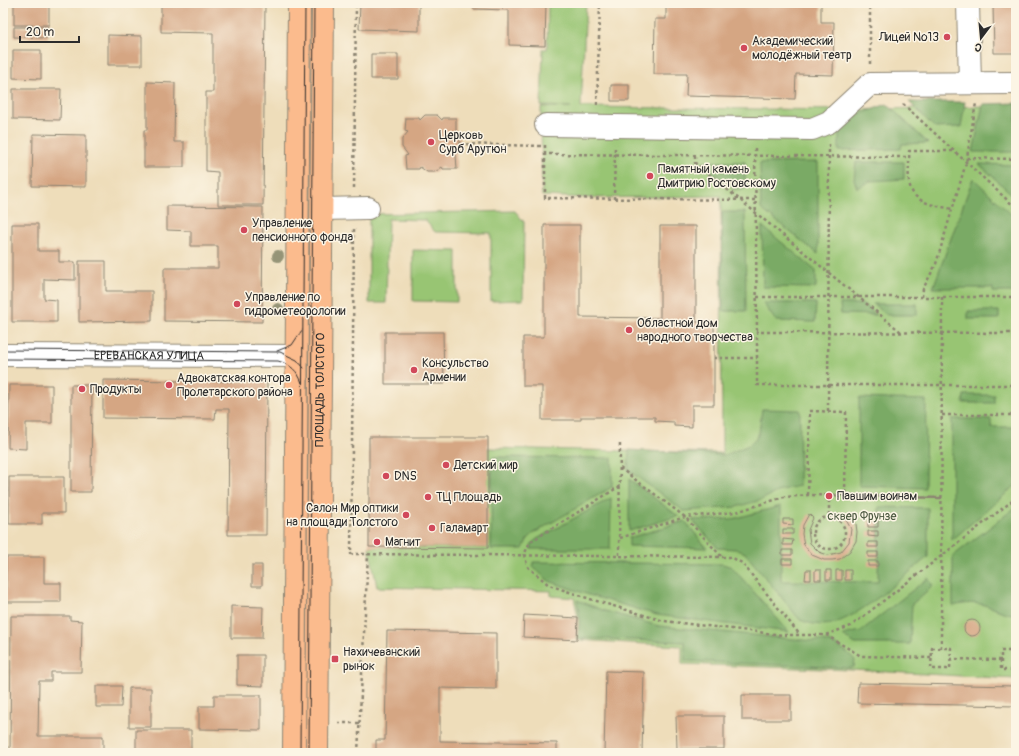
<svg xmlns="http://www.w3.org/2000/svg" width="1019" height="756" viewBox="0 0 1019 756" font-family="Pangolin,sans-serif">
<rect width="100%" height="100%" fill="#fcf5e5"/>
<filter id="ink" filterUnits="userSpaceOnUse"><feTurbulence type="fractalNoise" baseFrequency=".025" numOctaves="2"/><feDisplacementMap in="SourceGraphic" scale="8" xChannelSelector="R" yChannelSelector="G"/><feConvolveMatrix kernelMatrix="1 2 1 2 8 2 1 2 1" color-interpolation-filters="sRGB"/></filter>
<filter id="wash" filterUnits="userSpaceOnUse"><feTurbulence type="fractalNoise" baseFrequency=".012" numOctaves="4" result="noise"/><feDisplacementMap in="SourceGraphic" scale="16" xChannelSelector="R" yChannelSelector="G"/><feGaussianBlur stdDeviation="0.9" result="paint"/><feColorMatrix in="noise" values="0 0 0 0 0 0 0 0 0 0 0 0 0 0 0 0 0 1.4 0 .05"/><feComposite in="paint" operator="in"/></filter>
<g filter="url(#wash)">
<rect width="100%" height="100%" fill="#eeddba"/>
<path fill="#98c573" stroke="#62784f" d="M548,3H586L581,107L852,110L1016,105V679L852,670L682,664V646L577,640L578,618L574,598L551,596V591L377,587L369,547L487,548L488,448L722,453L721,196L588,198L542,196L541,107H571L541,106L543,49H547Z
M515,211L524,222L523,300L491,301V233L435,232L425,220L388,219L386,303H369V214Z
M413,250L457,251V302L413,301Z"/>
<path fill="#7aaa65" stroke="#526a48" d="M909,102H965L961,127L935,128Z
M1016,103V152H973L983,104Z
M887,104L928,143L902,144L901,149L839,151V130L834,128L855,116Z
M703,162H745V189H734L703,165Z
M818,162V254L761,209L760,163Z
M856,162H904V179L870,181L857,188L854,179Z
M979,164L1016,165V198Z
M973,178L1016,219V292H993V288H933Z
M722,212H745L746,311H723Z
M762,226L816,271V288L763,287Z
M763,303H816L815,322L776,321Z
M840,304H863L876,315L841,314Z
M873,304H917V315H887Z
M968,311H999V319H968Z
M964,395H994V403H963Z
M859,398L926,400L925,488L859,486Z
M762,409L800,410L799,486L781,490L761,500L736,507L684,511L628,470L629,450L725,455L749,445L755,440L759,433Z
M952,419H991V427H1016V485L952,540Z
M492,457L612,458V487L534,533L527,540L523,549H491Z
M629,479L678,516L629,531Z
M611,498L610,549H531L532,543L537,539Z
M781,506V581L878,582L879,507L928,508V557C904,576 859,618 831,624C821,626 810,624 800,620L745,553L736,549L718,548L692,520L733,519Z
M1016,507V614C1005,614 999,610 988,606C977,602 965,603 953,606V556Z
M685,521L707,548L629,546V538Z
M533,562L723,564L732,567L789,632L657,615L589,595L549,581L533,567Z
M928,578L933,586L912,604L910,644H855L843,635L861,631Z
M577,600L605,611L659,626L814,641C829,639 845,649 855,660L854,667L851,668L685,661V642L578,638L580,619Z"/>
<g id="blocks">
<path fill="#d5a683" d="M14,3H49V25H14Z
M161,3H265L263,205H218V172L206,171V92H213V33L161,32Z
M360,3H419V31L359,29Z
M473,3H546L545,46L509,45V10L473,9Z
M666,3H821V22H834L833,75L796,74L795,99L686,96L687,74H654L655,19H666Z
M1016,3V53H994L993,4Z
M14,27H48V38L14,37Z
M108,35L142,36V65H108Z
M13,50H41V79L13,78Z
M371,54H398V79H371Z
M147,82L175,83L174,142H184V167H144V130H147Z
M611,85H629V101H611Z
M13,89H61L60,120L13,119Z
M425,115H437L442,120L443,118H456V131L454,132L457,136H460V151L454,154L456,155L457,169H443L442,167L435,172H427L420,167L419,169H406L405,156L408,155L402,147V139L408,132L405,131L406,118H419L420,120Z
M33,134L86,135V187L32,186Z
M167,206L263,207L262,322L164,321V268H218V246H191V231L167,230Z
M12,224H38V251H59V262H75V280L44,279V299L57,300V322H12Z
M544,225H580V317L660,318V226H696V322H714V405H692V427L674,426V422L655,421V417H581V420H542V386H523V337H544Z
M79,261H106V291H152V321L79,322Z
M385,332H443L444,384H385Z
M103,380L267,382L266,535H228L229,409H216L215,419L103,418Z
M9,385H52V423H26V449L8,448Z
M71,385H92L91,492H71Z
M369,437H488V548L369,547Z
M9,477H64V513H42V524H9Z
M809,514L813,518L808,530L810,543L819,552L828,555L841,552L849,542L851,529L845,518L849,514L856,524L857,532L856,541L850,551L840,559L832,560H824L812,555L804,545L802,534L803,525Z
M783,519H793V525L783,524Z
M868,521H878V527H868Z
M783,529H793V534H783Z
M868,531H878V537L868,536Z
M783,539L793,540L792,545H783Z
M868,542H878V547H868Z
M782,550H792V555H782Z
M868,552H878V557H868Z
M6,557H44V583H61V602H6Z
M782,559H792V564H782Z
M868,561H878V566H868Z
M252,565H262V586H252Z
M806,570H811V580H805Z
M815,570H821V580H815Z
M826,570H831V580H826Z
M836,570H842V580H836Z
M845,570H851V580H845Z
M231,606L263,607L262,638H231Z
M524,615L578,618L577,640L523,637Z
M11,616H70V620L82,621L81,672H51V681H39L38,736H103V753H10Z
M964 628a8 8 0 1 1 16 0a8 8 0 1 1-16 0Z
M387,631L496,633V689L440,688V741L557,743V753H376V740H385Z
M237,655H263V686L237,685Z
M606,671L644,672L642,753H604Z
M858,683L1016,686V706L857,703Z
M96,686H122L121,707H96Z
M129,688H151V727H129Z
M214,695H261V730L199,729V706H214Z
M742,695H791V720H742Z
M676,716H724V749H677Z
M136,730H191V753H136Z"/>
</g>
</g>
<g filter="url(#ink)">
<use href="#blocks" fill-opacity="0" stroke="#8c8472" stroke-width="1"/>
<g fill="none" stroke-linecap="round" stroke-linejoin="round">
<g stroke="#8c8472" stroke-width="24">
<g id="minor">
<path d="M968,3L970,83"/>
<path d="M546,125L812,129L829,122L870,84L1016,83"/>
<path d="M322,209L368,208"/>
<path id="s1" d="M3,355L296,356"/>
</g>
</g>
<g stroke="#8c8472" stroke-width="24">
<g id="major">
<path d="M294,753L299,3"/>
<path id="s2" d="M317,753L323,3"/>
</g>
</g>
<path stroke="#8c8472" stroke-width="2.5" stroke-dasharray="3 3" stroke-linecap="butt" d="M870,64V3
M903,104L1016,208
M597,105L600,3
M460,144L541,146
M755,148L757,332
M953,151H909C910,162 907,176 910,186C914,204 938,206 953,209
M545,154V145
M695,156V163L901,332
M967,158L1016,159
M354,188L356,3
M614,199L615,145
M755,200L545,198V154L910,157
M354,229L351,554L731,557L742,563L800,635
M757,297H1016
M922,297L923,289L936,264L966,163L976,103
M1016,333L757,332V385H1016
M714,358H757
M828,411L829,144
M942,415H1016
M620,468L685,517L721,556
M620,486L530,542L524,555L528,567L549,585L590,599L664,621L783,635H825L851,626L1016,498
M808,495L810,411L846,412L845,495
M813 533a16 16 0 1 1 32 0a16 16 0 1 1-32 0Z
M620,538L685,517L736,512L784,497L808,495L941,498L845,495H829V517
M619,555L620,441
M826,635L861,656L932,658
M932,648H951L950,669H931Z
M941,648L942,297
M1016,651H1001V670H1016
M950,659L1001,660
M338,723H360
M358,753L368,554"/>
<use href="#minor" stroke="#fff" stroke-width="22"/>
<use href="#major" stroke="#fbbb8d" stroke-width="22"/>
<path stroke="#2b2b2b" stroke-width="1" d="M3,350L280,352L297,360L304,368
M277,351L292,345L302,330
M3,359L278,361C290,364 298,371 302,383
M300,753L305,3
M309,753L314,3"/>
</g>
<g fill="#959477">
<circle cx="278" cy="256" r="6"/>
<circle cx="278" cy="309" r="6"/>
</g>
</g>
<g fill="#d1495b" stroke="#fcf5e5" stroke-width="1.5">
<circle cx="947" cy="37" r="4"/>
<circle cx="744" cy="48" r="4"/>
<circle cx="431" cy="142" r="4"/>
<circle cx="650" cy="176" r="4"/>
<circle cx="244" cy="230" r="4"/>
<circle cx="237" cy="304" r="4"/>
<circle cx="629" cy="330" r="4"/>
<circle cx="414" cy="370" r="4"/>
<circle cx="169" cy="385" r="4"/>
<circle cx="82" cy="389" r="4"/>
<circle cx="446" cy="465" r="4"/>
<circle cx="386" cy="476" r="4"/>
<circle cx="829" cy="496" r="4"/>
<circle cx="428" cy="497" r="4"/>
<circle cx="406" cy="515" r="4"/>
<circle cx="432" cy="528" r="4"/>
<circle cx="377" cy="542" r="4"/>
<rect x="331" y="655" width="8" height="8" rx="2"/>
</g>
<g text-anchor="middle" stroke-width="3" stroke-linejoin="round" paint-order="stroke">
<g font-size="12" fill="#2b2b2b" stroke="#fcf5e5" text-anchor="start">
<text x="939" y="41" text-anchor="end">Лицей №13</text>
<text x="752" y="45">Академический<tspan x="752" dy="14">молодёжный театр</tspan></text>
<text x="439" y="139">Церковь<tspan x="439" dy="14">Сурб Арутюн</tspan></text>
<text x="658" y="173">Памятный камень<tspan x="658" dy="14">Дмитрию Ростовскому</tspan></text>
<text x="252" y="227">Управление<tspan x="252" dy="14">пенсионного фонда</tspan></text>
<text x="245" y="301">Управление по<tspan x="245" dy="14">гидрометеорологии</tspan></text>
<text x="637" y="327">Областной дом<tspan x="637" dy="14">народного творчества</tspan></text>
<text x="422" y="367">Консульство<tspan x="422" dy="14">Армении</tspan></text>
<text x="177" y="382">Адвокатская контора<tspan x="177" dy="14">Пролетарского района</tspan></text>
<text x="90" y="393">Продукты</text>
<text x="454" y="469">Детский мир</text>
<text x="394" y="480">DNS</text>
<text x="837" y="500">Павшим воинам</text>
<text x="436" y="501">ТЦ Площадь</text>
<text x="398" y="512" text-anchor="end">Салон Мир оптики<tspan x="398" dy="14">на площади Толстого</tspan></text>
<text x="440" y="532">Галамарт</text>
<text x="385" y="546">Магнит</text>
<text x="343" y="656">Нахичеванский<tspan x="343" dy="14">рынок</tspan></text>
</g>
<g font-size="12" fill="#2b2b2b" stroke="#fcf5e5">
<text dy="4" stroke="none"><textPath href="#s1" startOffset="146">ЕРЕВАНСКАЯ УЛИЦА</textPath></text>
<text dy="4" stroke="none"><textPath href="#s2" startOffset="363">ПЛОЩАДЬ ТОЛСТОГО</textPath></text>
</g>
<g font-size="12" fill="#4c5941" stroke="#fcf5e5">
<text x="862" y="520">сквер Фрунзе</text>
</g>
</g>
<rect width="1019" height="756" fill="none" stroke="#fcf5e5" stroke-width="16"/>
<g transform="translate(981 38) rotate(196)" stroke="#fcf5e5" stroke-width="3" paint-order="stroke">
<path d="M0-3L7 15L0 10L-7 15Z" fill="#2b2b2b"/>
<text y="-6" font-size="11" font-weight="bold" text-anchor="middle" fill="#2b2b2b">С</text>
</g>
<path d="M20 36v6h59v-6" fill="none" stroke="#2b2b2b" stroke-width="2"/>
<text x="26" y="36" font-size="12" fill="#2b2b2b" stroke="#fcf5e5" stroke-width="3" paint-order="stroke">20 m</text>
</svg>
